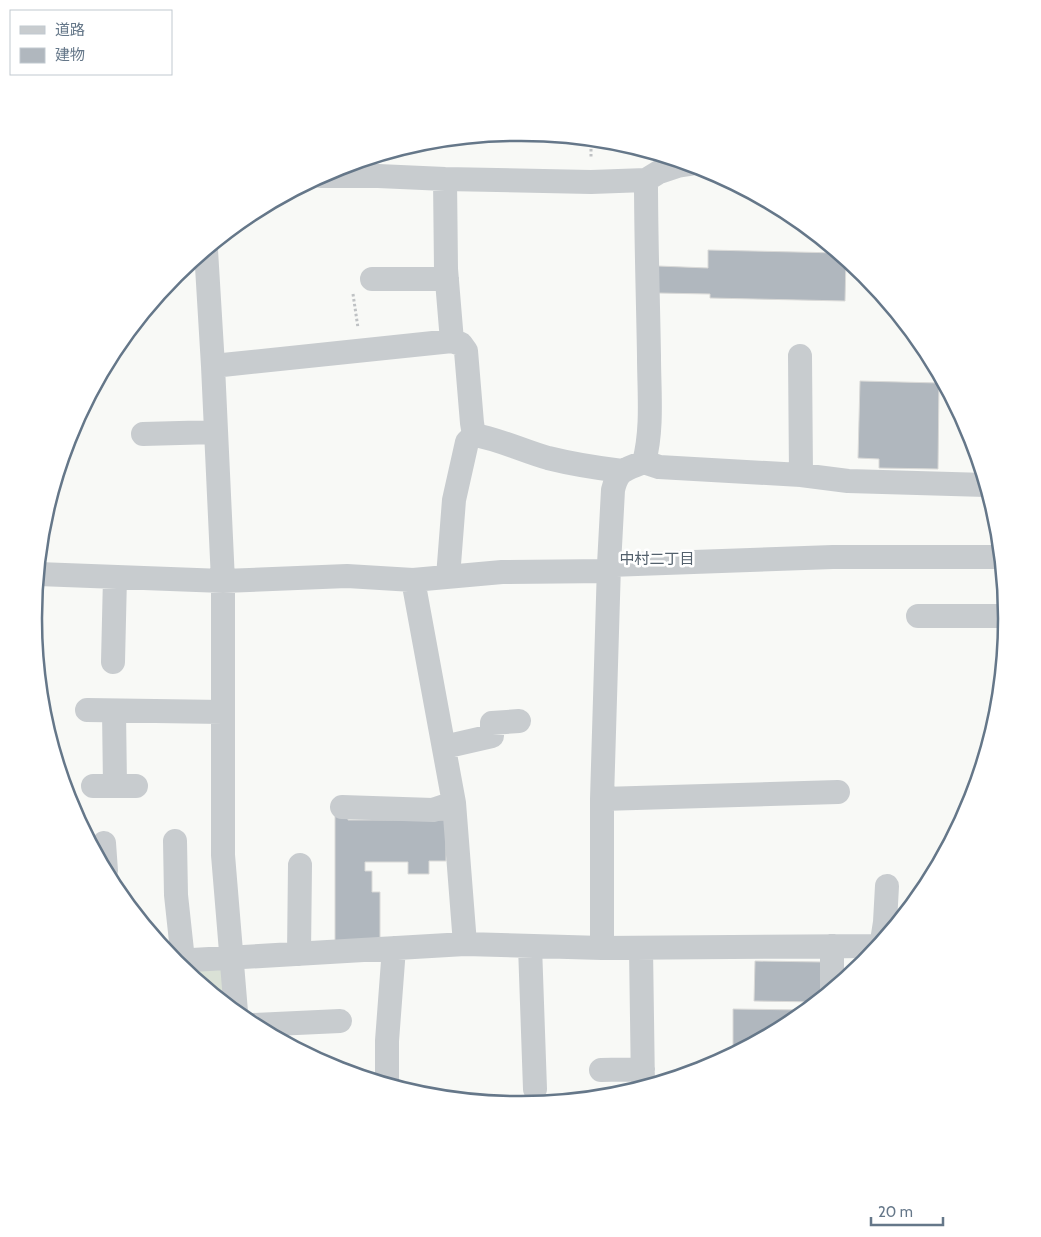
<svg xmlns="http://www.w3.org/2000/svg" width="1041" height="1237" viewBox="0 0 1041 1237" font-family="Cabin,'Noto Sans JP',sans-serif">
<rect width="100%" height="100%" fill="#f8f9f6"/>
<path fill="#dae1d6" d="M223,964L226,1003L181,966Z"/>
<path fill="#b0b7be" stroke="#dadad8" d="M708,250L839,253L846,259L845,301L710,298V294L658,293V266L708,268Z
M860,381L939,383L938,469L879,468V459L858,458Z
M335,813H348V820H446V861H429V874H408V862H365V871H372V892H380V942H335Z
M755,961L824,962V996L817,1002L754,1001Z
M733,1009L807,1010L791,1023L733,1054Z"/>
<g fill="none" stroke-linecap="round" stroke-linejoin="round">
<path stroke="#bfc2c4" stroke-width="3" stroke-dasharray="2.5 2.5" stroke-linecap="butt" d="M591,139V158
M353,294L358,328"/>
<path stroke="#c8cccf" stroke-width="24" d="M321,176H378L445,179L591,182L646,180L659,172L677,166L690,164
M445,179L446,269L452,341
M206,250L213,366L223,581V855L236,1012
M372,279H447
M800,356L801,475
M213,366L452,341L461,344L466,351L472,423L474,435
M143,434L216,432
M644,462L659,467L801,475L848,481L986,485
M609,565L833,557H1001
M38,574L223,581L347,576L413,580L502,572L609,571
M448,577L454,500L467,442L474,435C499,439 523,451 548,458C572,464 597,468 622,471
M413,580L454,803L465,944
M918,616H1007
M113,662L115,577
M87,710L223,712
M114,711L115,786
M444,747L492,736V723L519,721
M93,786H136
M602,799L838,792
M342,807L433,810L454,803
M175,841L176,895L183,960
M104,843L106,871
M882,941L885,922L887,886
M530,946L535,1089
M602,948V799L609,565L613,490C618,469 625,470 644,462C653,428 649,391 649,356C648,297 646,239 646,180
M641,948L643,1088
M299,954L300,865
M175,961L465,944L602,948L878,946
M832,990V946
M253,1025L340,1021
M601,1070L643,1069
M387,1084V1041L394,948"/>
</g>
<g text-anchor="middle" stroke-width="5" stroke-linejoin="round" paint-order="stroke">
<g font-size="15" fill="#54616d" stroke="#fff">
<text x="657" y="564">中村二丁目</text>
</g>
</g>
<path d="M0 0H1041V1237H0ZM519 141H521A477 477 0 0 1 998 618V619A477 477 0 0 1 521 1096H519A477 477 0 0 1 42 619V618A477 477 0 0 1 519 141Z" fill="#fff" fill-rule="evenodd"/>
<path fill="none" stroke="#657789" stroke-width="2.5" d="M519 141H521A477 477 0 0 1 998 618V619A477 477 0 0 1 521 1096H519A477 477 0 0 1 42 619V618A477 477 0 0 1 519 141Z"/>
<rect x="10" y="10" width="162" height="65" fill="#ffffff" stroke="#c1c9d0"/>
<rect x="20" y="26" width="25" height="8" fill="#c8cccf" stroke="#c1c9d0"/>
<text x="55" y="35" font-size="15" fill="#657789">道路</text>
<rect x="20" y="48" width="25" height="15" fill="#b0b7be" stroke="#c1c9d0"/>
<text x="55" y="60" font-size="15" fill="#657789">建物</text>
<path d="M871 1217v8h72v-8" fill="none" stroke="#657789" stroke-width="2.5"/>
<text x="878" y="1217" font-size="15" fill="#657789" stroke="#ffffff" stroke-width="4" paint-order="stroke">20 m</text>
</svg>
